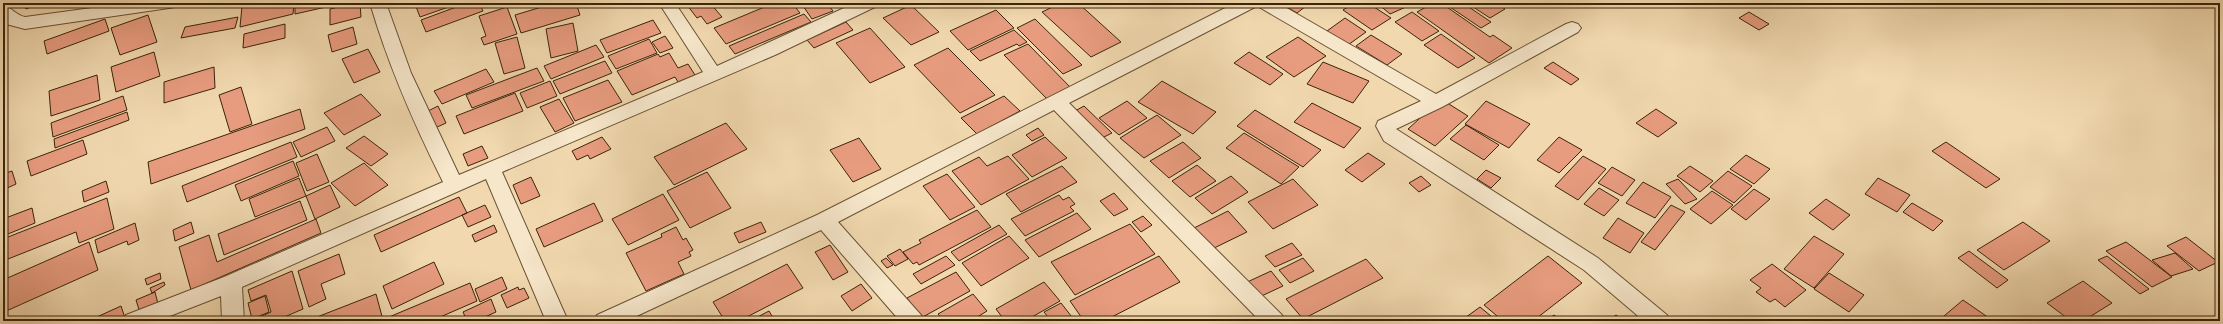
<svg xmlns="http://www.w3.org/2000/svg" width="2223" height="324" viewBox="0 0 2223 324" font-family="Cardo,serif">
<rect width="100%" height="100%" fill="#f1d8ae"/>
<filter id="stains"><feTurbulence type="fractalNoise" baseFrequency=".005" numOctaves="4"/><feColorMatrix values="0 0 0 0 .2 0 0 0 0 .09 0 0 0 0 .02 0 0 0 .5 -.17"/></filter>
<radialGradient id="worn" r=".72"><stop offset=".6" stop-color="#630" stop-opacity="0"/><stop offset="1" stop-color="#630" stop-opacity=".3"/></radialGradient>
<path fill="#e89c7f" stroke="#3b240a" d="M25,3H41L26,9L23,5Z
M254,3H294L293,14L240,27L242,6Z
M295,3H335V5L295,14Z
M355,3H360L361,17L330,25V9Z
M420,3H460L420,17L415,4Z
M467,3H479L483,11L426,32L421,20Z
M544,3H576L580,15L521,33L515,15L545,6Z
M692,3H710L722,17L707,24L701,16L697,18L687,5Z
M774,3H792L800,13L726,44L714,28Z
M801,3H827L833,11L812,19Z
M1061,3H1078L1121,42L1091,57L1042,12Z
M1280,3H1310L1297,13Z
M1354,3H1368L1391,18L1372,30L1343,10Z
M1377,3H1415L1390,14Z
M1433,3H1441L1490,37L1493,35L1512,48L1489,63L1417,12Z
M1444,3H1463L1491,22L1481,28Z
M1467,3H1497L1505,9L1490,18Z
M911,5L939,32L911,45L883,18Z
M507,7L517,34L484,45L481,38L486,36L479,16Z
M996,10L1014,28L968,50L950,31Z
M1412,12L1439,31L1422,41L1395,22Z
M1749,12L1769,24L1759,30L1739,18Z
M804,14L811,22L735,54L729,46Z
M148,15L157,42L120,55L111,28Z
M238,17L235,28L181,38L185,27Z
M1345,18L1366,32L1348,45L1327,31Z
M105,19L109,31L47,54L44,41Z
M1035,19L1082,65L1063,74L1017,28Z
M653,20L661,33L607,53L600,40Z
M846,22L853,30L814,48L807,40Z
M573,23L578,51L551,58L546,29Z
M285,24V38L243,48L244,34Z
M353,27L357,44L332,52L328,35Z
M870,28L905,67L870,83L836,43Z
M1014,30L1027,42L1019,46L1017,44L980,61L970,51Z
M1441,34L1475,58L1458,68L1424,45Z
M1371,35L1402,54L1387,65L1356,46Z
M665,36L673,48L660,53L652,42Z
M517,37L525,68L504,74L495,43Z
M1298,37L1326,56L1294,77L1266,57Z
M649,39L657,53L616,69L608,56Z
M1028,44L1071,88L1048,100L1004,55Z
M596,45L604,57L551,79L544,66Z
M948,48L995,95L960,113L914,65Z
M368,49L380,72L354,83L342,59Z
M154,52L160,76L116,92L111,67Z
M1249,52L1283,74L1270,85L1234,63Z
M669,53L678,68L688,64L695,75L678,82L675,77L632,95L617,71L658,54L660,57Z
M605,61L612,73L560,94L553,81Z
M1323,62L1369,81L1353,103L1307,84Z
M1553,62L1579,79L1571,85L1544,68Z
M214,67L215,88L164,103V82Z
M537,68L544,81L472,108L466,95Z
M486,69L494,82L442,104L434,91Z
M97,75L100,100L51,116L49,91Z
M608,80L622,102L575,121L563,98Z
M550,81L557,96L527,108L520,93Z
M1162,81L1216,112L1193,134L1138,102Z
M241,87L252,124L230,132L219,95Z
M515,93L523,111L464,134L456,116Z
M361,94L381,115L344,135L324,113Z
M123,96L127,110L53,137L51,123Z
M1004,96L1020,111L977,134L961,118Z
M559,99L574,123L555,132L540,107Z
M1441,99L1468,116L1435,146L1408,129Z
M1127,101L1147,118L1119,135L1099,118Z
M1486,101L1530,124L1509,148L1465,124Z
M1312,103L1361,128L1344,148L1294,122Z
M438,106L446,123L435,128L426,112Z
M1084,106L1112,133L1102,138L1075,111Z
M300,109L305,129L151,184L148,162Z
M1656,109L1677,123L1658,137L1636,123Z
M1255,110L1321,150L1303,167L1237,126Z
M127,112L129,120L55,148L54,139Z
M1157,115L1181,135L1144,158L1120,138Z
M726,123L747,149L674,185L654,157Z
M1466,125L1499,145L1484,160L1450,139Z
M327,127L335,141L301,157L293,142Z
M1038,128L1044,135L1032,141L1026,135Z
M1244,133L1299,167L1281,184L1226,148Z
M364,136L388,154L371,166L346,148Z
M602,137L611,149L590,159L588,155L577,160L572,151Z
M1045,137L1067,158L1032,177L1012,155Z
M1559,137L1582,150L1559,173L1537,160Z
M859,138L881,169L853,182L830,150Z
M83,140L87,154L31,176L27,161Z
M291,142L297,157L187,202L182,186Z
M1183,142L1201,158L1169,178L1150,161Z
M1946,142L2000,179L1986,188L1932,151Z
M482,146L488,158L468,166L463,154Z
M1368,153L1385,164L1362,182L1345,170Z
M317,154L329,182L307,191L296,163Z
M1746,155L1770,169L1754,184L1730,169Z
M1008,156L1029,179L981,205L952,171L979,157L987,166Z
M1583,156L1606,169L1578,200L1555,186Z
M293,161L299,176L241,201L235,185Z
M364,163L388,185L355,206L331,183Z
M1197,165L1216,181L1190,197L1172,181Z
M1062,166L1077,182L1021,212L1006,194Z
M1690,166L1713,181L1700,192L1677,176Z
M1612,167L1635,180L1622,196L1598,183Z
M1486,170L1501,178L1491,188L1477,179Z
M12,171L16,184L3,190V174Z
M1728,171L1752,186L1734,203L1710,187Z
M707,172L731,208L690,228L667,191Z
M947,174L975,207L950,220L923,186Z
M1231,176L1248,192L1212,214L1195,198Z
M1421,176L1431,185L1419,192L1409,183Z
M531,177L540,196L521,204L513,185Z
M299,178L306,196L255,217L249,199Z
M1878,178L1910,195L1897,212L1865,194Z
M1293,179L1318,205L1273,229L1248,202Z
M1678,179L1697,199L1685,204L1666,184Z
M106,181L109,192L84,202L82,191Z
M1643,182L1671,197L1655,218L1626,203Z
M330,185L340,207L315,219L306,196Z
M1599,188L1619,200L1604,216L1584,204Z
M1754,189L1770,199L1746,220L1731,209Z
M1712,191L1733,205L1711,224L1690,209Z
M1114,193L1128,209L1114,216L1100,201Z
M663,194L679,220L628,245L612,219Z
M1059,195L1063,200L1069,197L1075,204L1070,207L1074,211L1025,236L1011,219Z
M459,197L467,213L381,252L374,235Z
M107,198L114,229L79,243L76,232L3,261V239Z
M1826,199L1850,215L1833,230L1809,213Z
M300,201L307,220L224,255L218,234Z
M594,203L603,221L544,247L536,229Z
M1912,203L1943,221L1933,231L1903,212Z
M485,205L491,217L468,227L462,215Z
M1671,205L1685,212L1655,250L1641,242Z
M32,208L35,223L3,236V219Z
M977,210L991,227L919,265L917,262L913,264L903,252L921,243L919,240Z
M1228,211L1247,232L1210,250L1192,229Z
M1077,213L1091,229L1039,257L1025,240Z
M1143,216L1152,225L1141,232L1132,222Z
M1618,218L1644,233L1630,253L1603,238Z
M316,219L321,233L191,290L179,247L209,235L217,262Z
M191,222L194,233L175,241L173,230Z
M761,222L766,232L739,243L734,233Z
M2023,222L2050,241L2004,270L1977,250Z
M135,223L139,240L128,245L127,241L98,253L95,240Z
M1130,224L1155,254L1075,295L1051,262Z
M494,225L497,232L475,242L472,235Z
M999,225L1007,234L959,261L951,252Z
M676,227L683,240L686,238L693,250L689,252L691,256L678,262L684,274L646,291L626,253L662,237L661,234Z
M1009,236L1029,258L981,286L962,263Z
M1814,236L1844,254L1814,288L1784,269Z
M2186,237L2218,262L2199,271L2167,246Z
M89,242L98,270L4,312L3,280Z
M2126,242L2172,277L2152,287L2106,251Z
M1292,243L1302,255L1275,267L1265,256Z
M830,245L848,272L833,280L815,252Z
M900,249L908,259L895,266L887,256Z
M1969,251L2008,280L1997,288L1958,258Z
M2175,253L2193,269L2171,276L2152,260Z
M339,254L345,274L321,284L326,299L309,307L298,271Z
M946,256L955,265L921,284L913,274Z
M1159,256L1180,282L1104,321H1084L1070,301Z
M1548,256L1582,283L1533,321H1503L1484,305Z
M2107,256L2149,289L2140,294L2098,260Z
M886,258L893,265L887,268L881,261Z
M1303,258L1314,271L1290,283L1279,270Z
M1366,259L1383,278L1303,319L1286,299Z
M434,262L444,284L392,309L383,286Z
M787,264L803,288L739,321H725L713,302Z
M1772,264L1806,290L1785,307L1775,299L1770,302L1756,292L1761,288L1750,280Z
M292,271L303,309L275,321H255V319L271,312L266,295L251,301L248,290Z
M1271,271L1283,286L1255,299L1243,284Z
M956,272L970,291L921,318L907,298Z
M160,273L161,279L147,285L145,279Z
M1829,273L1864,295L1849,312L1814,289Z
M502,277L507,289L480,302L475,289Z
M2083,281L2112,303L2083,321H2071L2047,303Z
M164,282L165,285L152,293L150,288Z
M1044,282L1060,301L1025,321H1005L996,309Z
M470,283L477,301L431,321H391L389,317Z
M861,284L872,298L852,311L841,296Z
M518,287L519,290L524,288L529,298L507,308L501,295Z
M155,292L158,304L141,316L136,300Z
M376,294L383,320L318,321L317,317Z
M973,294L987,311L971,321H944L938,314Z
M265,296L269,312L252,319L248,303Z
M491,299L496,312L476,321H467L463,312Z
M1963,300L1992,320L1938,321Z
M1061,303L1075,321H1051L1044,312Z
M121,306L125,318L120,321H88Z
M1480,307L1497,321L1462,320Z
M769,311L775,321H746L749,319L750,321Z
M1554,315L1562,321H1546Z
M1616,315L1624,321H1608Z"/>
<g fill="none" stroke-linecap="round" stroke-linejoin="round">
<g stroke="#685133" stroke-width="2">
<path id="minor" d="M129,3H177L175,7L169,8L25,29L6,24L3,21V5C12,8 16,15 25,17Z
M370,3H386L411,73L459,175L703,72L659,3H675L717,66L855,3H877L875,7L775,55L502,172L568,321H546L486,179L242,287L244,321H222L221,296L157,321H123L126,315L224,277L443,182C414,124 388,65 370,3Z
M1235,3H1278L1436,94L1566,24L1572,22L1578,24L1581,28L1578,32L1442,107L1396,129L1598,258L1667,315L1670,321H1644L1584,270L1384,141L1376,126L1378,121L1421,101L1259,7L1257,4L1255,7L1069,103L1282,315L1285,321H1260L1054,110L838,222L921,315L924,321H900L821,230L626,321H594L597,315L817,215Z"/>
</g>
<use href="#minor" fill="#f6e6ca" fill-rule="evenodd"/>
</g>
<rect width="2223" height="324" fill="none" stroke="#f1d8ae" stroke-width="16"/>
<rect x="4" y="4" width="2215" height="316" fill="none" stroke="#3b240a" stroke-width="2"/>
<rect x="8" y="8" width="2207" height="308" fill="none" stroke="#3b240a"/>
<rect width="100%" height="100%" filter="url(#stains)"/>
<rect width="100%" height="100%" fill="url(#worn)"/>
</svg>
